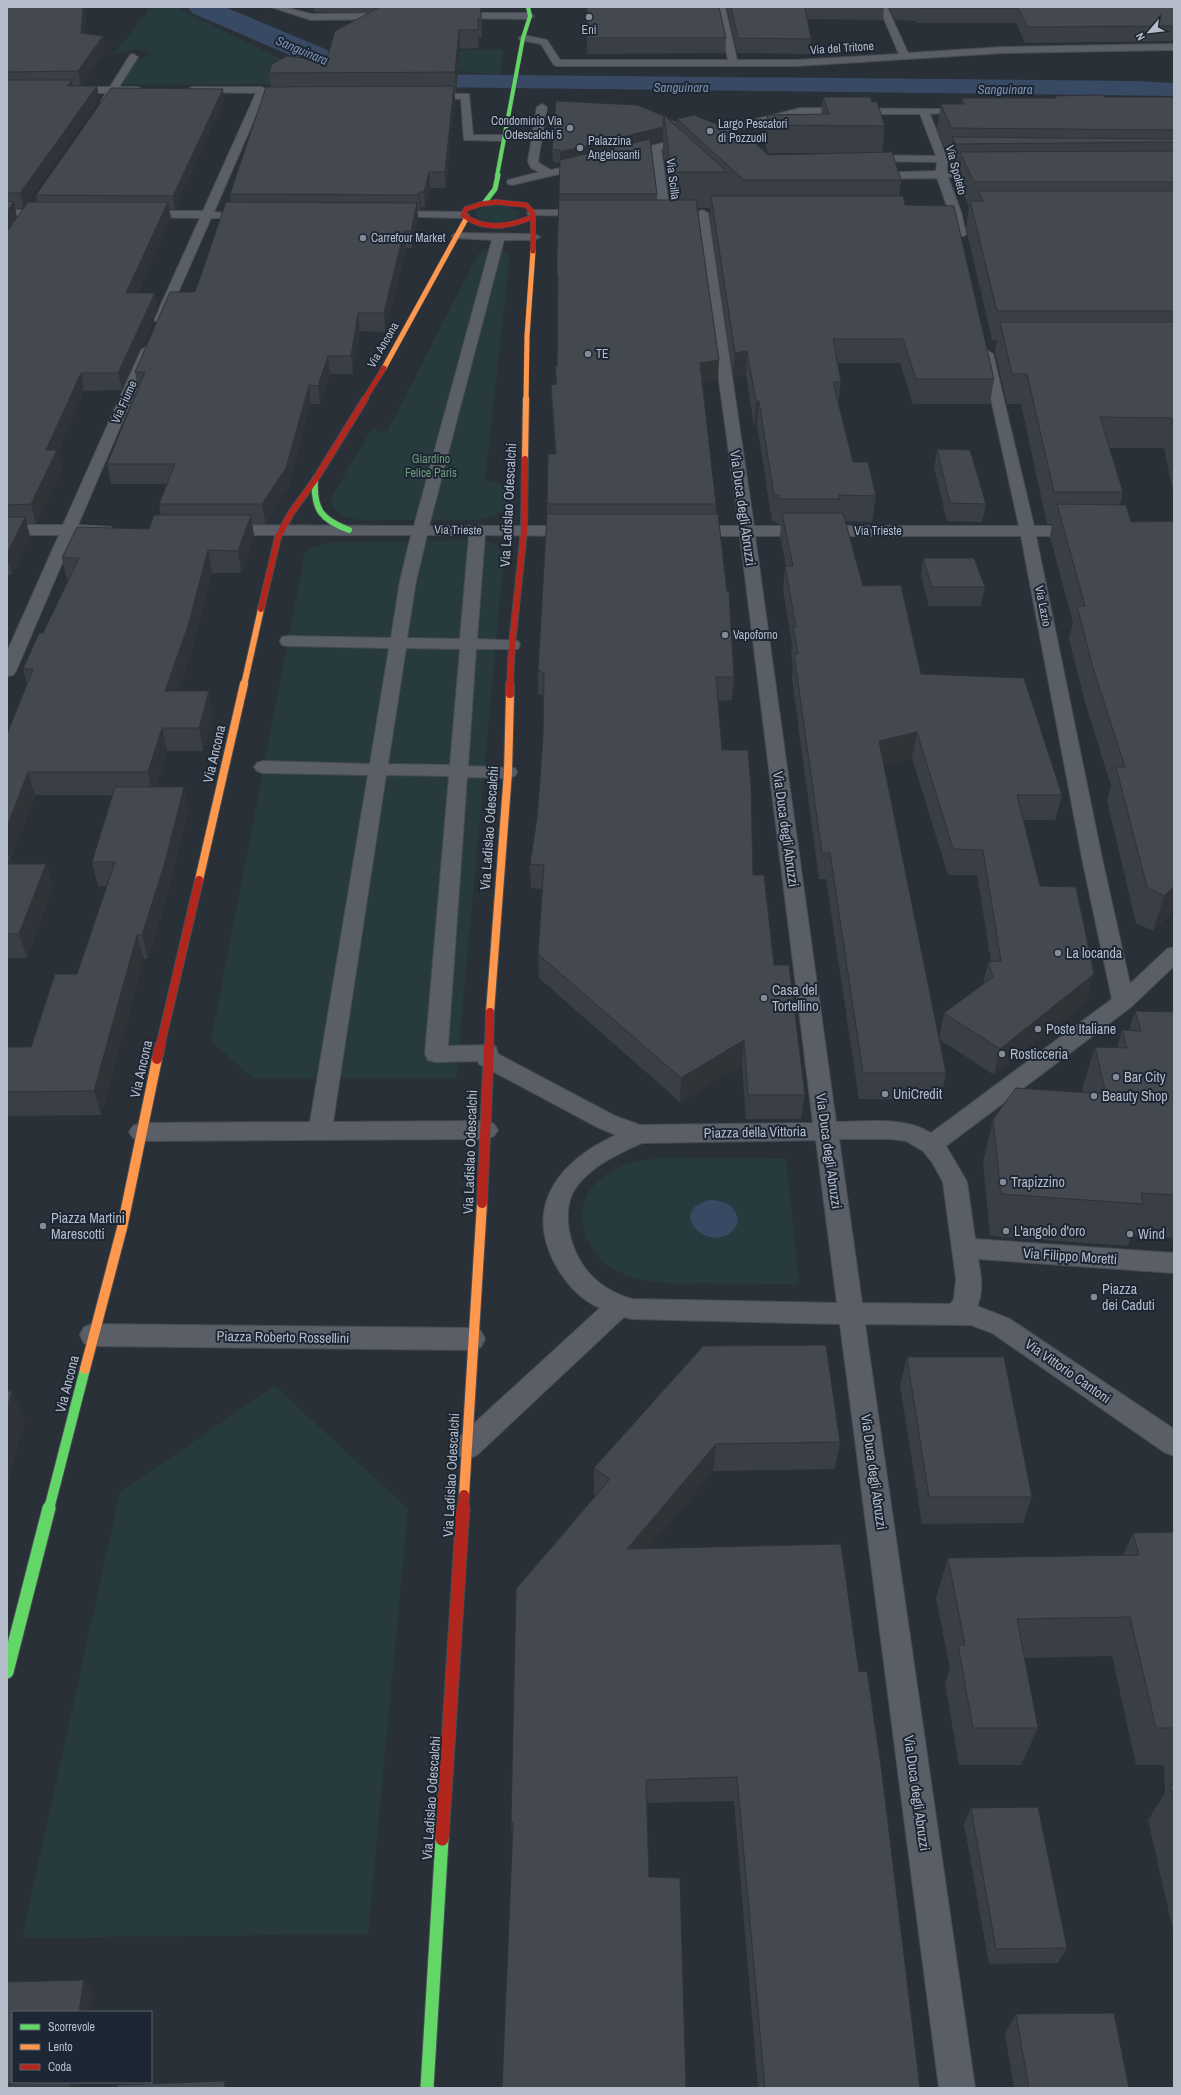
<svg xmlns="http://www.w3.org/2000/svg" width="1181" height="2095" viewBox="0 0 1181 2095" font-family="'Archivo Narrow',sans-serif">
<rect width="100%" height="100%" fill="#2a3038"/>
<path fill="#273a3e" d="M147,7H174L283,60L270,84L122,85L135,62L151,55L148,51L133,49L113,55L148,11Z
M503,49L500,75L360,61L339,54Z
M493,205L508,206L519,212V215C509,224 487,223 476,216V211Z
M489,249H500L510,254L485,480L507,487V508L495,515L477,520H359L343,516L333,507L332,497L372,428L386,434L478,254Z
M485,540L496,544L504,554L456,1078H252L211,1041L305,553L314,547L329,543Z
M660,1158L786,1159L799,1284C769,1284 738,1284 708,1283C679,1283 648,1286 621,1273C587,1258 567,1213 596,1183C613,1165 636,1161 660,1158Z
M275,1386L408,1509L368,1934L22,1938L120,1492Z"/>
<path fill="#384963" d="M416,74L1136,81L1174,83V96L429,87Z
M709,1200C724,1200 738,1206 738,1223C718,1262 661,1213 709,1200Z"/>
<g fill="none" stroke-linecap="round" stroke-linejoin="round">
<path fill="#384963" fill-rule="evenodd" d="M188,7H225L354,61C380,67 407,65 433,72L437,78L433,84L422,87L372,83L334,74L192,13Z"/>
<g stroke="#484c53" stroke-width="2">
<path id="street" d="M271,7H284L311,14L392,13L396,16L392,19L311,20Z
M717,7H725L737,60H797L899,54L879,7H887L908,53L1003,47L1174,44V50L1003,53L797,66H557L554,65L541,44L520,40L519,38L523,35L547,40L560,60H728Z
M451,13H530L534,16L530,19L448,18L447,16Z
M133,54L138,57L119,87H138L143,90L138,93H116L109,103L106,104L101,101L106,93H7V87H110L130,55Z
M192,87H262L267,90L214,212L224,213L226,215L220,218H211L166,320L160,324L154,320L200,218L140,217L134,214L140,211H203L256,93L189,92L187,90Z
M424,93L469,94L473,135H505L510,138L505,141L464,140L461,99L421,98L419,96Z
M542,104L547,107L538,161L540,164L551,170L589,161L594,164L589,167L512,185L508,184L507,182L508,180L540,172L531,168L528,161L537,107Z
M800,108L942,109V113L930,114L946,156H955L960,159L955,162H947V171H956L961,174L956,177H948L961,212L966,234L964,236H956L954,234L949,212L937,178L870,179L865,176L870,173L936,171L937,162L865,161L860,158L865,155L936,156L920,114H800L661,149L670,213L664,216L658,213L651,152L623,159L618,156L619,154Z
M7,210H50L56,213L50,216H7Z
M533,210H588L594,213L588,216L529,215L527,213L529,211Z
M702,210L708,213L754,526H1019L981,354L987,350L993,354L1034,526H1082L1087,528L1090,531L1087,534L1082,536H1036L1103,863L1130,984L1167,949L1174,947V966L1131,1007L946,1146L967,1182L975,1239L1174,1253V1273L978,1259C981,1274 984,1292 977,1306L1010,1319L1174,1429V1456L1164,1452L992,1333L971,1325L865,1324L975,2088H939L840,1324L632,1319L624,1317L477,1455L467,1459L457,1455L453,1447L457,1439L600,1308C579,1299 566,1283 555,1264C523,1203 562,1160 616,1135L599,1128L479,1064L478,1061L436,1062L428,1060L425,1054L449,776L386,775L333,1122L486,1121L494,1124L498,1130L494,1136L486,1139L141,1141L133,1138L129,1132L133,1126L141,1123L310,1122L368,775L263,773L257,771L254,767L257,763L263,761L370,764L389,648L288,646L282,645L280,641L282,637L288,636L391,638L400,581L411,535H224L219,533L216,530L219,527L224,525L414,526L492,240L454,238L452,236L454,234L458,233L534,234L540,237L534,240H504L429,526H576L581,528L584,531L581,534L576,536L485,535L477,639L518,641L520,645L518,649H476L468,766L515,768L517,772L515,776L508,778L467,777L448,1046L488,1045L496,1047L498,1054L615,1116L640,1125L813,1123L740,536H690L685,534L682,531L685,528L690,526H739L696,213ZM427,535H469L460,639L407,638L416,581ZM755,536H1021L1083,863L1112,999L931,1133C904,1116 866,1122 836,1122ZM406,648L460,649L450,765L388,764ZM839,1139H890L906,1141L923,1151L932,1162L943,1182L956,1279L954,1299L950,1304L862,1303ZM816,1140L837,1303L632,1299C598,1289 576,1266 569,1231C567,1219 567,1204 573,1192C587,1168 617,1154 642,1143Z
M388,211L463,212L469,215L463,218L384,216L382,214L384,212Z
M147,346L153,350L78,525L111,527L114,530L111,533L74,535L16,671L13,675L7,676V652L59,535H7V525H63L141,350Z
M93,1324L472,1328L481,1331L485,1339L481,1347L472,1350L93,1346L84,1343L80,1335L84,1327Z"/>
</g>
<g stroke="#484c53" stroke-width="5">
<path id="fast-far4" d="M497,176L523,38L530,16L528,7"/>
</g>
<g stroke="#484c53" stroke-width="6">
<path id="fast-far3" d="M485,202L495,189L498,175"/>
</g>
<g stroke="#484c53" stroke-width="8">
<path id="fast-far2" d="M315,480C313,510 322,520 349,530"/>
</g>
<g stroke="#484c53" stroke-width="12">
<path id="fast-far1" d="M49,1509L85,1369"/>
</g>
<g stroke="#484c53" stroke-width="15">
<path id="fast" d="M7,1672L49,1508
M427,2088L442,1839"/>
</g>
<g stroke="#484c53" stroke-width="6">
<path id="slow-far3" d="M384,368L466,219
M526,400L527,336L533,251"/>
</g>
<g stroke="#484c53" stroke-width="8">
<path id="slow-far2" d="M525,459L526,399
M244,685L261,609"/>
</g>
<g stroke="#484c53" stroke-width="10">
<path id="slow-far1" d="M199,880L244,684
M490,1012L508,772L510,694"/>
</g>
<g stroke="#484c53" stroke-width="12">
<path id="slow" d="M85,1369L122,1228L157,1059
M464,1495L482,1203"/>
</g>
<g stroke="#484c53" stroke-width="6">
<path id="jam-far4" d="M532,217C509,227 484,231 463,215L466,209L481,204L496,202L526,205L533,213V251
M364,400L384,368"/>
</g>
<g stroke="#484c53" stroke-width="8">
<path id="jam-far3" d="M261,609L278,537L291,513L315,480L365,399
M510,685L512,645L524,531L525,459"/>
</g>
<g stroke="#484c53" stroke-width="10">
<path id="jam-far2" d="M510,694V684
M160,1047L199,880
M489,1047L490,1012"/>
</g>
<g stroke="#484c53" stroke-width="12">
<path id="jam-far1" d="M157,1059L160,1046
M482,1203L489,1046
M463,1509L464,1495"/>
</g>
<g stroke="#484c53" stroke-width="15">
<path id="jam" d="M442,1839L463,1508"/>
</g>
<use href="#street" fill="#5a5e66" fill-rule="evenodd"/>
<use href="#fast-far4" stroke="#63d668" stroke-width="4"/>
<use href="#fast-far3" stroke="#63d668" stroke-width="5"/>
<use href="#fast-far2" stroke="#63d668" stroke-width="6"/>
<use href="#fast-far1" stroke="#63d668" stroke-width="10"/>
<use href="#fast" stroke="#63d668" stroke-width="13"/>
<use href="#slow-far3" stroke="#ff974d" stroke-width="5"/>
<use href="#slow-far2" stroke="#ff974d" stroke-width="6"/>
<use href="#slow-far1" stroke="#ff974d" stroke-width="8"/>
<use href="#slow" stroke="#ff974d" stroke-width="10"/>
<use href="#jam-far4" stroke="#b3261e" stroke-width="5"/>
<use href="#jam-far3" stroke="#b3261e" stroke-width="6"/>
<use href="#jam-far2" stroke="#b3261e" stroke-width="8"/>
<use href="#jam-far1" stroke="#b3261e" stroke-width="10"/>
<use href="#jam" stroke="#b3261e" stroke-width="13"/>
</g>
<path fill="#3a3f45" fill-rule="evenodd" d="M7,7H86L85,34L103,36L106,50L81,86H73H97L99,100L23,208L15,209L17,217L37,202L36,195L224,101L175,209H169L171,218L137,293L158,310L122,390L84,391L58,452L62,469L36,524H26L30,536L12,575H7Z
M313,7H481L482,37H478L479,48L460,49L456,92H455V101L446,188H430L425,207H421L420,210H417L418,219L412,248H406L385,332L360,331L353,374H330L320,404H311L288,488L265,524H252L254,536L241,573H212L192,649L178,691H209L213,714L203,751H167L156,787L189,810L170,886L148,959H144L101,1115L7,1116V1047H31L77,974L107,886H98L92,862L112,795H35L11,859L13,864H46L53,888L27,958H7V734L27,684L23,669L43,633L69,580H67L62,558L149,529L161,515L159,504L167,484H111L107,464L138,389L135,372L195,292L231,202L230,194L271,87L269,73L326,61L370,12H314Z
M587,7H719L726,38L725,53L587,54Z
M727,7H884L883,20L807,19L811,39L810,54L737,53Z
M889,7H1174V41L1025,43L1016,23H917L916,21L895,20Z
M1055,96L1104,97H1174V497L1164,448H1109L1123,492L1120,505L1131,522L1174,521V910L1153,931L1136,923L1107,801L1111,786L1085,702L1069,639L1073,623L1050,537L1052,524H1047L1021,404H1007L995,352L997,340H992L966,228L969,207L956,178L957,169H952L949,163L950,154H947L937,129L941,104H961L962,98H1054Z
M823,97L872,102L885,126L882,152L901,180L899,196L905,205L994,379L990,404H913L900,363H837L841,382L838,404L853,462L876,496L872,522L845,521L863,586L921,674L1062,795L1055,820H1023L1040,886L1087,1001L994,1075L939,1039L946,1073L940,1100L859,1099L826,879H819L792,679L793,667L791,651L792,643L783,590L785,566H786L780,536L781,524H777L776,521H772L757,425L754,426L746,375L733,377L710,218V208H698L718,379L702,382L716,504V514L734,677L732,700L718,701L722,750L753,875L805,1095L801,1119H746L742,1065L680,1102L539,978L538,954L542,889L531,888L530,864L537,818L543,737V696L538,694V670L547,514V504L555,454L552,404L551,385L556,384L555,366H557L558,294H557V252L559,200L560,163L553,162L552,149L666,117L677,122V119L768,155L853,153H768L765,142L767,115L821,114ZM663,140V150L669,200H657V194L651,143ZM912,758L948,875H977L991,962H988L983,984L944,1013L939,1039L884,765Z
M937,449L986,504L982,522L947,521L934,467Z
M923,558L985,587L981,606H929L921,576Z
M1174,1006V1238L1131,1235L1128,1246L990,1236L983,1162L993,1119L1083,1092L1082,1089L1095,1047H1117L1122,1030H1129L1135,1011L1172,1012Z
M703,1346L840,1442L835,1469L713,1471L648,1548L859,1672L920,2088H758L734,1801L647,1803L649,1877L512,1842L511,1823L596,1496L594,1495V1468Z
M907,1357L1032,1497L1023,1523L922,1524L900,1385Z
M1174,1532V1935L1148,1820L1165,1793L1164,1765H1136L1112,1656L1024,1658L1038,1728L1021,1765H959L945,1683L950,1669L936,1598L948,1558L1123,1555L1133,1533Z
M971,1808L1067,1948L1058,1963L989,1964L964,1824Z
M84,1980L93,1994L13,2082H79L78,2088H7V1982Z
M1016,2014L1129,2088H1014L1005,2033Z"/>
<path fill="#303338" d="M83,7H86V9L84,47L81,33Z
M459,30L460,49L456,92L455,72Z
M103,36L106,50L81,86L78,71Z
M72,80L74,94L67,86Z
M97,86L99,100L23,208L20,193Z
M454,86L455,101L446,188L445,172Z
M223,89L224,101L175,209L173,196Z
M663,127V140L560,165V152Z
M429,172L430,188L425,207L424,192Z
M419,192L421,207L420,210L419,195Z
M14,202L17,218L7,232V211Z
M168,202L171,218L129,310L126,293Z
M417,203L418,219L412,248L411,231Z
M404,231L406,248L385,332L384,313Z
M155,293L158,310L122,390L118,373Z
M358,313L360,331L353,374L351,356Z
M747,351L746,375L733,377L735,353Z
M328,356L330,374L320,404L318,386Z
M719,360L718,379L699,382L700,363Z
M81,373L84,391L58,452L62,469L36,524L31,504L46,450Z
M309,385L311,404L288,488L265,524L262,504Z
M756,401H759L757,425L754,426Z
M251,515L254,536L241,573L238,551Z
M25,517L30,536L12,575L7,558V554Z
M208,550L212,573L192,649L170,715L165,691Z
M209,691L213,714L203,751L199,728Z
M162,728L167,751L153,795L148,772Z
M917,732L912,758L875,767L879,741Z
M28,772L35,795L11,859L18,880L7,870V827Z
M184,787L189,810L170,886L148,959L142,935Z
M46,864L53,888L27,958L19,934Z
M1174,886V910L1153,931L1164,896Z
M137,935L144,959L101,1115L94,1091Z
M1094,974L1087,1001L994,1075L1000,1049Z
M744,1040L742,1065L680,1102L681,1078Z
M12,1391L25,1422L7,1486V1409Z
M716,1444L713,1471L626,1575L627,1549Z
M84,1980L93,1994L90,2012H79Z
M225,2081L229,2088H224Z
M67,2082H79L78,2088H72Z"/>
<path fill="#444950" stroke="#303338" d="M7,7H83L81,33L103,36L78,71L7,72Z
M380,7H480L481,18H478V30H459L455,72L269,73L272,64L287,56L326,61L335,31Z
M587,7H719L726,38H587Z
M731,7H805L811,39L738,38Z
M918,7H1174V26L1028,27L1018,8H919Z
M7,80H72L67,86H97L20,193H7Z
M454,86L445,172H429L424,192H419V195L230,194L266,87Z
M111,88L223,89L173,196L36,195Z
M1102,95L1104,97H1174V130L951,128L941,104H965L962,98H1056L1055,96Z
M823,97H870L872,102H877L885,126L770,125L767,115L829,114Z
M556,101L637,105L664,116L663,127L560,152V150L552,149Z
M664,115L727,172H671Z
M694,115L750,138L768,155L892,152L901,180H744L677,119Z
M666,117L677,122V124L674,125Z
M952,137L1174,139V142L955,144Z
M650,139L657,194H559L560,160Z
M1174,151V182H974L960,152Z
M978,191H1174V311H997L970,201H983Z
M711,196H903L905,205L954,206L994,379H916L903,339H833L841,382H833L853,462H868L876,496L839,495L840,499H779V495H774L759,401H756L747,351L735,353Z
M559,200H696L719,360L700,363L716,504H547L548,454H556L551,385L557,384L555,366H557L558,276H557V252Z
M7,201L14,202L7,211Z
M28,202H168L126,293H155L118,373H81L46,450H57L31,504L7,505V230H8Z
M226,202L417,203L411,231H404L384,313H358L351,356H328L318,386L309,385L286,468L262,504H159L175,464H107L145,372H135L170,292H195Z
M1000,322H1174V428L1172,418L1100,417L1123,492H1054L1027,374H1012Z
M937,449L970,450L986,504L950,503Z
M1057,504L1126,505L1131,522L1174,521V886L1164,896L1147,887L1116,767H1125L1093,668L1077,606H1085Z
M782,513H843L863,586L901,585L921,674L1024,678L1062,795H1017L1040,886L1076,887L1094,974L1000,1049L944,1013L993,977L988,962L1001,961L983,850L953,849L917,732L879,741L946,1073H863L830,853H822L794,654H798L793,627H796L785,566H793Z
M547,514H718L727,591L729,592L734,677H716L722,750H748L751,785L753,875H764L774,965H789L805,1095H748L744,1040L681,1078L538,954L544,865L530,864L537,818L543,737L544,673L538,670Z
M154,515H251L238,551L208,550L188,626L165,691H209L199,728H162L148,772H28L7,827V734L33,669H23L39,633H43L79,558H62L77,527L149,529Z
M7,517H25L7,554Z
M923,558H974L985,587H932Z
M115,787H184L165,862L142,935H137L94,1091L7,1092V1047H31L55,974H77L115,862H92Z
M7,856H10L7,864H46L19,934H7Z
M1135,1011L1174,1012V1195L1141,1193L1143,1204L1001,1194L993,1119L1016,1088L1106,1094L1095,1047L1127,1048L1122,1030L1141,1031Z
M826,1345L840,1442L716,1444L627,1549L841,1544L859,1672L867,1671L882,1773L920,2088H765L737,1777L646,1780L649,1877L680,1878L686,2088H502L513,1823H511L516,1589L610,1479L594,1468L703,1346Z
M907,1357H1004L1032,1497H929Z
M7,1391H12L7,1409Z
M1174,1532V1728H1156L1130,1617L1017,1619L1038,1728H973L958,1645H965L948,1558L1139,1555L1133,1533Z
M1170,1785H1174V1803Z
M1038,1807L1067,1948L996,1949L971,1808Z
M84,1980L79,2012H13V2082H60L7,2084V1982Z
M1114,2013L1129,2088H1029L1016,2014Z
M225,2081L224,2088H117V2085Z"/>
<g fill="#848b96" stroke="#1d2633" stroke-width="1.5">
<circle cx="589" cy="17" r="4"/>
<circle cx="570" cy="128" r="4"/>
<circle cx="710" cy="131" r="4"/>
<circle cx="580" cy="148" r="4"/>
<circle cx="363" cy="238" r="4"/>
<circle cx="588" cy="354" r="4"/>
<circle cx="725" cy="635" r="4"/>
<circle cx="1058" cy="953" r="4"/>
<circle cx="764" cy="998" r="4"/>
<circle cx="1038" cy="1029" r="4"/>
<circle cx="1002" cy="1054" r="4"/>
<circle cx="1116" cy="1077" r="4"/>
<circle cx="885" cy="1094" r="4"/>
<circle cx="1094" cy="1096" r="4"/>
<circle cx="1003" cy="1182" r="4"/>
<circle cx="43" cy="1226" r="4"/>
<circle cx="1006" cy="1231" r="4"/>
<circle cx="1130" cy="1234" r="4"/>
<circle cx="1094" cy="1297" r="4"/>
</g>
<g text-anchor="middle" stroke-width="4" stroke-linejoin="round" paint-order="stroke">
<g font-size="12" fill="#b4bcc9" stroke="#1d2633" text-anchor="start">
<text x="589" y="34" text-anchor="middle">Eni</text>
<text x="562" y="125" text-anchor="end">Condominio Via<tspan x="562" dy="14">Odescalchi 5</tspan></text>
<text x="718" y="128">Largo Pescatori<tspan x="718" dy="14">di Pozzuoli</tspan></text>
<text x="588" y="145">Palazzina<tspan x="588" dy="14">Angelosanti</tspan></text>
<text x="371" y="242">Carrefour Market</text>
<text x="596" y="358">TE</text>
<text x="733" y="639">Vapoforno</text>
</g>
<g font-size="12" fill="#b4bcc9" stroke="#1d2633">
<text transform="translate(842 48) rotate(-4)" y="4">Via del Tritone</text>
<text transform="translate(956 170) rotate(75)" y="4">Via Spoleto</text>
<text transform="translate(673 179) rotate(83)" y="4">Via Scilla</text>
<text transform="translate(383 345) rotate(-60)" y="4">Via Ancona</text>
<text transform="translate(124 402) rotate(-66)" y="4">Via Fiume</text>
<text transform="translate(458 530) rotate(1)" y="4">Via Trieste</text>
<text x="878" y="535">Via Trieste</text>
<text transform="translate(1043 606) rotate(79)" y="4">Via Lazio</text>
</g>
<g font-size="12" fill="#6b9a76" stroke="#1d2633">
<text x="431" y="463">Giardino<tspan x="431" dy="14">Felice Paris</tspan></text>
</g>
<g font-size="13" font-style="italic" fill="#7c92b1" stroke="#1d2633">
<text transform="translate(302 50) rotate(23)" y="5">Sanguinara</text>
<text x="681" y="92">Sanguinara</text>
<text x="1005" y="94">Sanguinara</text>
</g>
<g font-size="14" fill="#b4bcc9" stroke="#1d2633">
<text transform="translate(508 505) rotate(-87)" y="5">Via Ladislao Odescalchi</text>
<text transform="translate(743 508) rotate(82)" y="5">Via Duca degli Abruzzi</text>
<text transform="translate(214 754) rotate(-77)" y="5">Via Ancona</text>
<text transform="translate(489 828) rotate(-86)" y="5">Via Ladislao Odescalchi</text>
<text transform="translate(786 829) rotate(82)" y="5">Via Duca degli Abruzzi</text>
<text transform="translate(141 1069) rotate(-77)" y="5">Via Ancona</text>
<text transform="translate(755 1132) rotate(-1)" y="5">Piazza della Vittoria</text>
<text transform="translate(829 1151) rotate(82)" y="5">Via Duca degli Abruzzi</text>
<text transform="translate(470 1152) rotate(-88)" y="5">Via Ladislao Odescalchi</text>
<text transform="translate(1070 1256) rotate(4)" y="5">Via Filippo Moretti</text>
<text transform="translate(283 1337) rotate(1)" y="5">Piazza Roberto Rossellini</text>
<text transform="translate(1068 1371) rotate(35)" y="5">Via Vittorio Cantoni</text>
<text transform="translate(67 1384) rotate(-76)" y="5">Via Ancona</text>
<text transform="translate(874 1472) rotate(82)" y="5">Via Duca degli Abruzzi</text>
<text transform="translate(451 1475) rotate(-87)" y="5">Via Ladislao Odescalchi</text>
<text transform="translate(917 1793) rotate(82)" y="5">Via Duca degli Abruzzi</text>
<text transform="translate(431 1798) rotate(-86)" y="5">Via Ladislao Odescalchi</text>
</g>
<g font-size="14" fill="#b4bcc9" stroke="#1d2633" text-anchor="start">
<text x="1066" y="958">La locanda</text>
<text x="772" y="995">Casa del<tspan x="772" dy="16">Tortellino</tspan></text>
<text x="1046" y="1034">Poste Italiane</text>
<text x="1010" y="1059">Rosticceria</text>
<text x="1124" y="1082">Bar City</text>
<text x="893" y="1099">UniCredit</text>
<text x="1102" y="1101">Beauty Shop</text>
<text x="1011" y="1187">Trapizzino</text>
<text x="51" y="1223">Piazza Martini<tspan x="51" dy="16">Marescotti</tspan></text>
<text x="1014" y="1236">L'angolo d'oro</text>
<text x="1138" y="1239">Wind</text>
<text x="1102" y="1294">Piazza<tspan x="1102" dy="16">dei Caduti</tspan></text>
</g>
</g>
<rect width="1181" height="2095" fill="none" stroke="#b4bcc9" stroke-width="16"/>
<rect x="12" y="2011" width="140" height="72" fill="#1d2633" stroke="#59626f"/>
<rect x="20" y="2024" width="20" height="6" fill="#63d668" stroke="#59626f"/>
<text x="48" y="2031" font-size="12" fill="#b4bcc9">Scorrevole</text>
<rect x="20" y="2044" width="20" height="6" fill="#ff974d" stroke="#59626f"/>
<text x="48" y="2051" font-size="12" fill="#b4bcc9">Lento</text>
<rect x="20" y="2064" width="20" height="6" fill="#b3261e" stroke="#59626f"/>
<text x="48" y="2071" font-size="12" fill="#b4bcc9">Coda</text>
<g transform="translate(1149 32) rotate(242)" stroke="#1d2633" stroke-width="3" paint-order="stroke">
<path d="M0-3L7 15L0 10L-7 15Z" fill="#b4bcc9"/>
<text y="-6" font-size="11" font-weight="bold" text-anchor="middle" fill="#b4bcc9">N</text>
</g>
</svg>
